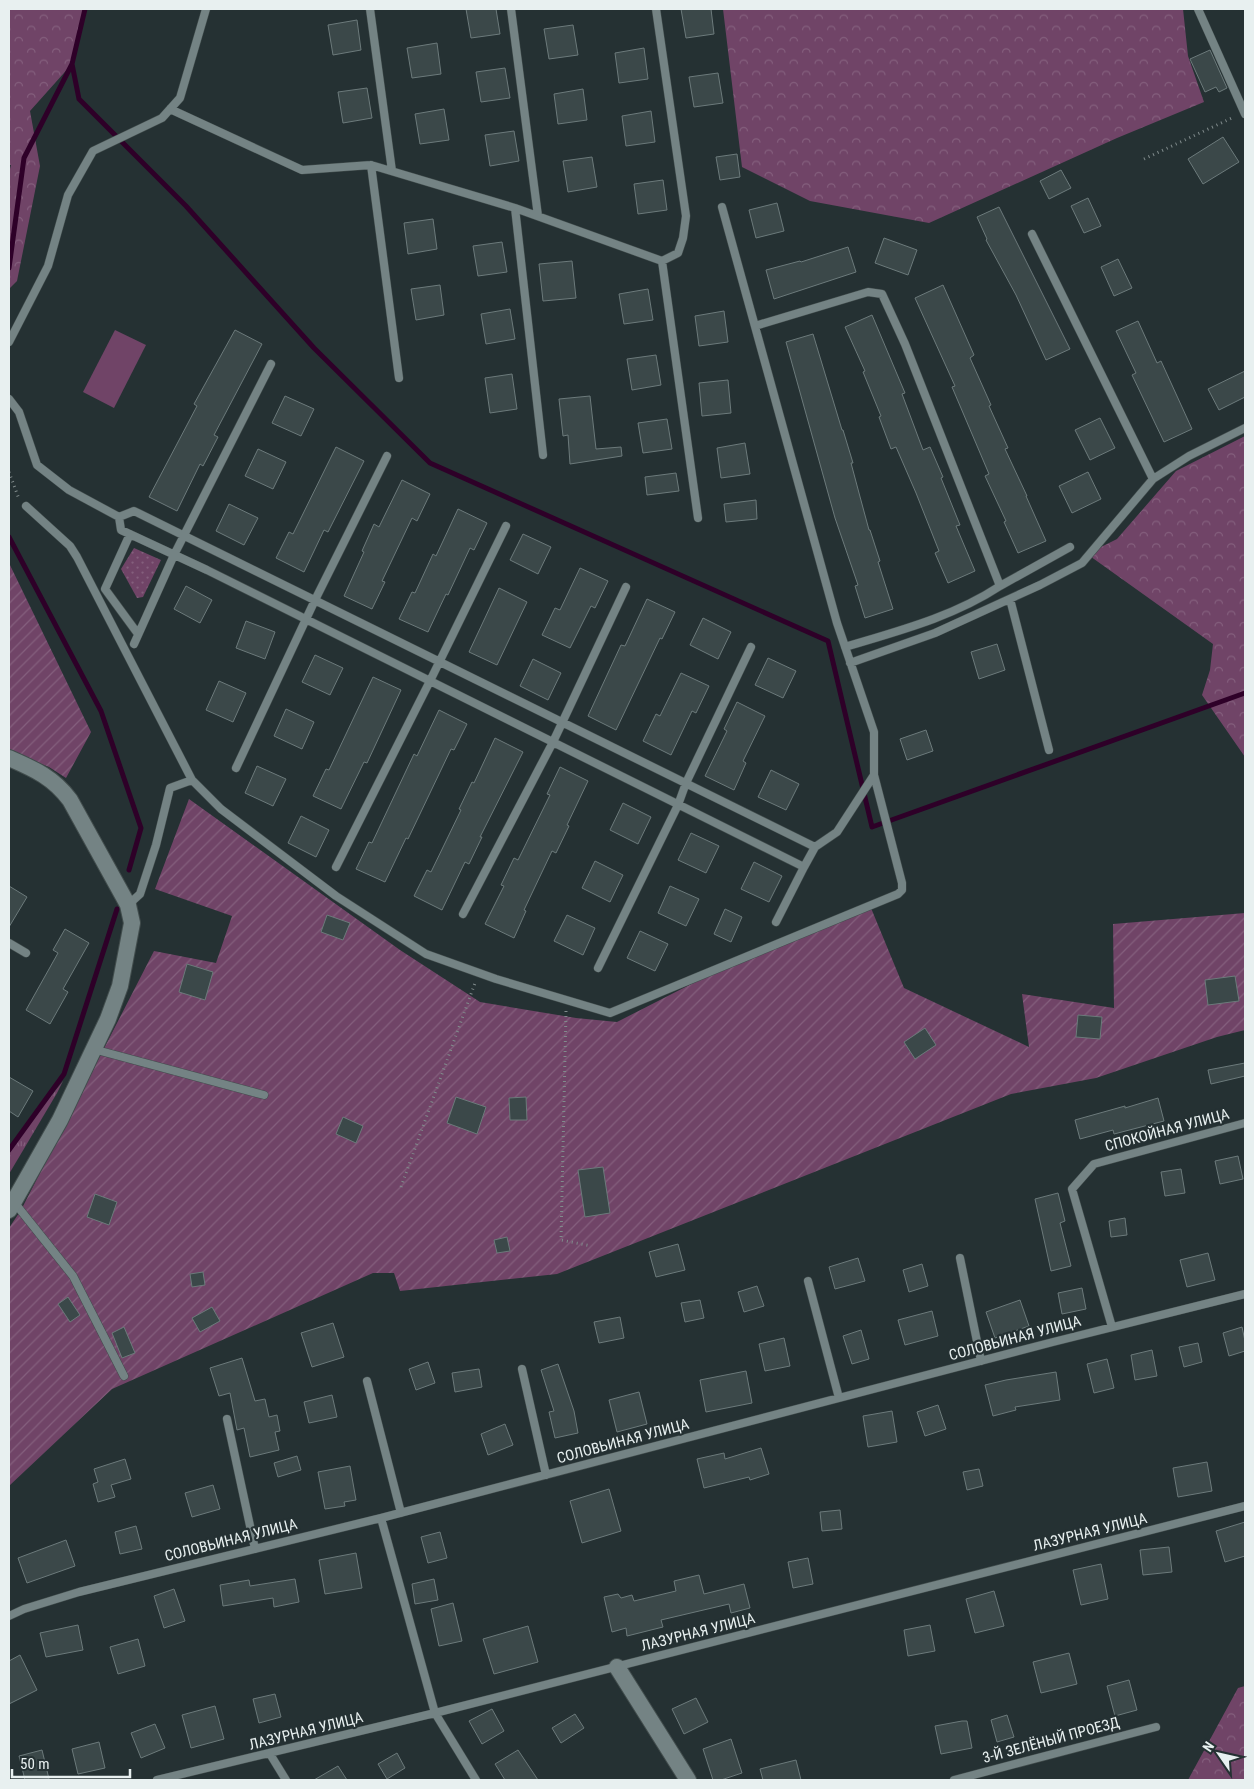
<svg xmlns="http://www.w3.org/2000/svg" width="1254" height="1789" viewBox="0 0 1254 1789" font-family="'Roboto Condensed',sans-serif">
<defs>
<pattern id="grass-tufts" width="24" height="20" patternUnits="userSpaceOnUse" patternTransform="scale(1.25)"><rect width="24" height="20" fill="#704467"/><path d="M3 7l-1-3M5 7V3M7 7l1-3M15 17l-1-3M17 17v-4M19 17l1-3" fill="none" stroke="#845f7d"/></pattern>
<pattern id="forest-crowns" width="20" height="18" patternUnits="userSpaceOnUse" patternTransform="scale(1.25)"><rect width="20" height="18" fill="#704467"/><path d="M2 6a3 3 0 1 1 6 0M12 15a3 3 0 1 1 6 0" fill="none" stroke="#845f7d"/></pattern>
<pattern id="park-dots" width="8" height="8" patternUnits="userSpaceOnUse" patternTransform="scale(1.25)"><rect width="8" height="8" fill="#704467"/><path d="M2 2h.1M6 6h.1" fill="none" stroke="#845f7d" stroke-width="1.8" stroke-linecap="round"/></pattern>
<pattern id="garden-furrows" width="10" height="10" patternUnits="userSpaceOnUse" patternTransform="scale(1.25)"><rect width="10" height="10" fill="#704467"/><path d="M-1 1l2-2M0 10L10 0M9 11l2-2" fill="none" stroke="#845f7d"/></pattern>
</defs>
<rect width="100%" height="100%" fill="#253133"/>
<path fill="url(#grass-tufts)" d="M63,1081L57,1093L9,1174V1154L26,1127Z"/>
<path fill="url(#forest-crowns)" d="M9,9H85L72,64L30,111L40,166L17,281L9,289V173L11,165H9Z
M723,9H1183L1188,56L1204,102L1117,138L929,223L810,201L742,167Z
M1245,436V757L1202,695L1210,670L1213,644L1087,554L1117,539L1176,471Z
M1245,1686V1780H1188L1238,1688Z"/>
<path fill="url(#park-dots)" d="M134,548L161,560L143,597L137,598L121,569Z"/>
<path fill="url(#garden-furrows)" d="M9,563L91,732L66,778L49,767L9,751Z
M189,799L400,950L480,1002L576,1018L617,1022L744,957L871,908L904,988L1029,1047L1022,994L1114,1008L1113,924L1245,913V1030L1217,1037L1096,1078L1011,1094L557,1274L400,1291L394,1273H373L112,1389L9,1486V1228L21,1210L154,951L216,963L232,916L155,889Z"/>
<path fill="#704467" d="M115,330L146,345L114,408L83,392Z"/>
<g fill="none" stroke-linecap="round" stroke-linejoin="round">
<path stroke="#2e0028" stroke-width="5" d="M85,9L72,64L79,99L186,206L314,348L430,463L828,641L872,827L1245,693
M9,268L24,158L72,64
M9,537L101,711L141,828L129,870
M9,1150L64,1074L117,909"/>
</g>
<path fill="#3b4849" stroke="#6c7a7b" d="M466,9H496L500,34L471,38Z
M681,9H711L714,34L686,38Z
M357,20L361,50L333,55L328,25Z
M573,25L578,55L549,59L544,29Z
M437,43L441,74L412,78L407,48Z
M644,48L648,79L619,83L615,53Z
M1210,50L1227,88L1219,92L1216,87L1205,92L1190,59Z
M505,68L510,98L481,102L476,72Z
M718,73L723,103L694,107L689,77Z
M367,88L372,118L343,123L338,92Z
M583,89L587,120L558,124L554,94Z
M444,109L449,140L420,144L415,114Z
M651,111L655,142L626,146L622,116Z
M514,131L519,161L490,166L485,135Z
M1223,137L1239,162L1203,184L1188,159Z
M737,154L740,177L720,180L716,157Z
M592,157L597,187L568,192L563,161Z
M1061,170L1071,188L1049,199L1040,181Z
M663,180L667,210L638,214L634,184Z
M1088,198L1101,226L1084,233L1071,206Z
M777,203L784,231L756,238L749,210Z
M999,207L1070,349L1046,360L1016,295L986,240L987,239L977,217Z
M433,219L437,249L408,254L404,223Z
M884,238L917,250L908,275L875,263Z
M502,242L507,272L478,276L473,246Z
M848,247L856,272L774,299L766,270L800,261L801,262Z
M1118,259L1132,288L1114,296L1101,267Z
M572,261L576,298L543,301L539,264Z
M440,285L444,315L416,320L411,289Z
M943,285L974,355L970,358L991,405L989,406L1008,448L1005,449L1027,496H1026L1046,541L1018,553L1004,522L1006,521L985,476L989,474L952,387L955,386L915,298Z
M648,289L653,320L624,324L619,294Z
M510,309L515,339L486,344L481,314Z
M724,311L728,342L699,346L695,316Z
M872,315L905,393L902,394L923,450L930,447L943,477L941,478L960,525L956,526L975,571L948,583L935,553L939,551L916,493L896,447L891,449L879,417L881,416L863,372L865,371L845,327Z
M1138,321L1157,363L1161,361L1192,429L1164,442L1132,375L1136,373L1116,331Z
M235,330L262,344L214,435L218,437L203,466L200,464L177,511L149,497L197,406L194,404Z
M813,334L842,430H843L853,463H851L859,493L869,530H870L880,561L878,562L893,609L865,618L855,586L858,585L835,518L786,342Z
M656,355L661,385L632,390L627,359Z
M1245,371V397L1219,410L1208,389Z
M512,374L517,409L490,413L485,378Z
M728,380L731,413L702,416L699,383Z
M285,396L314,409L301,436L272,423Z
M590,396L596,449L621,447L622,456L570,464L568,435L563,436L559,399Z
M1100,418L1115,448L1090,460L1075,430Z
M667,419L672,449L643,453L638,423Z
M745,443L750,474L721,478L717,448Z
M336,447L364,461L328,532L324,530L304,572L276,558L289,532L293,534Z
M258,449L286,462L273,489L245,476Z
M1088,472L1101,499L1072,513L1059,486Z
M676,473L679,491L647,495L645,477Z
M402,480L430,494L417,521L412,518L382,581L385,582L372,609L344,596L364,552L362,551L374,524L379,527Z
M756,500L757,519L726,522L724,504Z
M229,504L258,518L244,545L216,531Z
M458,509L487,523L474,550L470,548L448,595L446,594L428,632L399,619L412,592L415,593L433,554L436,556Z
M523,534L551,547L538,574L510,560Z
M580,568L608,581L595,608L591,606L570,648L542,635L555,608L560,610Z
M186,586L212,600L200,623L174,609Z
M499,588L527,602L497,665L469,652Z
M647,599L675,612L662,639L660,638L616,730L588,716L621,645L625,646Z
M703,618L731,632L718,659L690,645Z
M246,621L275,632L265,659L236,648Z
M997,644L1005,670L979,679L971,652Z
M315,655L343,668L330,695L302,682Z
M768,658L796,671L783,698L755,685Z
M533,659L561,673L548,700L520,686Z
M681,673L709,686L696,713L692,711L671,755L643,741L656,714L660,716Z
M373,677L401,690L367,763L364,762L341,809L313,796L326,769L329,770Z
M219,681L246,693L233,722L206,710Z
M737,702L765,716L743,761L746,763L734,790L705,776L727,731L724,729Z
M286,709L314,722L302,749L274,736Z
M439,710L467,724L454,750L451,749L408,839L406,838L385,882L356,869L369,842L372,843L414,754L417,756Z
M926,730L933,751L907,760L900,739Z
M495,738L523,752L480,837H482L469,864L465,862L442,910L414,896L427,870L431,872L461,810L459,809L472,782L474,783Z
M257,766L286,779L273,806L245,793Z
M560,767L588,781L567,825L569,826L556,853L552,851L524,910L526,911L514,938L485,924L504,886L501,885L514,858L518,860L550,795L547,794Z
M771,770L799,784L786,810L758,797Z
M623,803L651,817L638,844L610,830Z
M301,816L329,830L316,857L288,843Z
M691,833L719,846L706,873L678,860Z
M595,861L623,875L610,902L582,888Z
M754,862L782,876L769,902L741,889Z
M9,886L27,897L9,927Z
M670,886L699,899L686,926L658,913Z
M725,909L742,917L731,942L714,934Z
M327,915L350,923L343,940L321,932Z
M567,915L595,928L583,955L554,941Z
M65,929L89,943L63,989L68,992L50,1024L26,1010L58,953L53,950Z
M640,931L668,944L655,971L627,958Z
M187,964L213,972L205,1000L179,992Z
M1235,976L1239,1001L1208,1005L1205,980Z
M1078,1015L1102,1017L1100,1039L1076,1037Z
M925,1028L936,1045L915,1059L904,1042Z
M1245,1063V1076L1211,1084L1208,1070Z
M9,1077L33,1091L18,1117L9,1111Z
M456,1097L486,1107L477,1134L447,1123Z
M526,1097L527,1120H510L509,1098Z
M1158,1098L1164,1121L1114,1134L1113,1130L1080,1139L1075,1120L1125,1106V1108Z
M343,1117L363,1126L356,1143L336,1134Z
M1238,1156L1243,1179L1220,1184L1215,1161Z
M603,1167L610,1213L585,1217L578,1170Z
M1181,1169L1185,1193L1165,1196L1161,1172Z
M1058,1193L1065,1221L1060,1223L1071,1266L1051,1271L1035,1199Z
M95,1194L117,1202L109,1225L87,1217Z
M1125,1218L1127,1235L1111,1237L1109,1221Z
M507,1237L510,1251L497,1253L494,1240Z
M678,1244L685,1270L656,1277L649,1252Z
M1208,1253L1215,1280L1187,1287L1180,1260Z
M858,1258L865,1281L835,1289L829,1267Z
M922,1264L928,1286L909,1292L903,1270Z
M203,1272L205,1285L192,1287L190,1274Z
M757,1286L764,1306L744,1312L738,1292Z
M1082,1288L1086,1309L1062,1314L1058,1293Z
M68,1297L80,1315L70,1322L58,1304Z
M700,1300L704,1318L685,1322L681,1303Z
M1020,1300L1029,1326L995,1338L986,1312Z
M212,1307L220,1321L200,1332L192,1318Z
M932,1311L938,1336L905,1345L898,1320Z
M620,1317L624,1338L599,1343L594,1322Z
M333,1323L344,1357L312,1367L301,1333Z
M124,1327L135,1353L122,1358L112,1333Z
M1242,1327L1245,1341V1351L1229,1356L1223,1333Z
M861,1330L869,1359L852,1364L843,1336Z
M784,1338L790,1366L765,1371L759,1344Z
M1198,1343L1202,1362L1184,1367L1179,1347Z
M1152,1350L1157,1376L1135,1380L1131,1355Z
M242,1358L255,1401L265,1399L269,1417L277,1415L280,1431L275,1432L279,1450L250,1457L244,1428L237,1430L230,1393L219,1396L210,1368Z
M1107,1359L1114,1388L1094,1393L1087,1364Z
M428,1362L435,1383L416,1390L409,1369Z
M558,1364L574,1411L578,1433L555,1438L549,1412L554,1411L541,1370Z
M479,1369L482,1387L455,1392L452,1373Z
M746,1371L752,1403L706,1412L700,1380Z
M1056,1372L1060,1400L1015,1407L1016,1410L993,1416L985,1385L1006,1380Z
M639,1392L647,1424L617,1432L609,1400Z
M332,1395L337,1417L309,1423L304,1402Z
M938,1405L946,1429L925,1436L917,1412Z
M892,1411L897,1442L868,1447L863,1416Z
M505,1424L513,1445L488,1455L481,1434Z
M761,1448L769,1474L750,1480L749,1477L704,1488L697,1459L724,1453L725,1459Z
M297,1456L301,1470L278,1477L274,1463Z
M125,1459L131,1479L111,1485L115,1497L98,1502L93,1484L98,1482L94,1469Z
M1207,1462L1212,1491L1178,1497L1173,1468Z
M350,1466L356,1500L344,1502L345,1506L325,1509L318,1472Z
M979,1469L983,1486L967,1490L963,1472Z
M213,1485L220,1509L192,1517L185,1493Z
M609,1489L621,1531L582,1543L570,1501Z
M840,1510L842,1529L822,1531L820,1512Z
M1245,1522V1556L1225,1562L1216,1531Z
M136,1526L142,1549L120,1554L115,1532Z
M440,1532L447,1558L428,1563L421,1537Z
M66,1540L75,1566L27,1583L18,1558Z
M1169,1547L1172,1572L1143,1575L1140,1550Z
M356,1553L362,1588L325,1594L319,1560Z
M808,1558L813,1584L793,1588L788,1562Z
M1101,1564L1108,1599L1081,1605L1073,1570Z
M699,1575L704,1594L744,1584L750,1608L731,1613L729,1604L661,1620L663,1627L627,1636L626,1628L612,1632L604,1597L618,1594L621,1598L632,1595L634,1601L676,1591L674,1581Z
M295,1579L299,1602L274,1607L273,1598L223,1606L220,1585L249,1580L250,1586Z
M434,1579L438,1600L415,1604L412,1584Z
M174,1589L185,1621L164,1628L154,1596Z
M994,1591L1004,1626L975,1633L966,1599Z
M453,1603L462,1641L439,1646L431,1609Z
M78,1625L83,1650L46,1657L40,1633Z
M930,1625L935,1651L908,1656L904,1630Z
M528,1626L538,1662L494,1674L483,1639Z
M138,1639L145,1666L118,1674L110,1647Z
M1069,1653L1077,1684L1041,1693L1033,1662Z
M20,1655L37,1690L9,1704V1661Z
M1129,1680L1137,1710L1115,1716L1107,1686Z
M275,1694L281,1717L259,1723L253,1699Z
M696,1698L708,1722L684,1734L672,1709Z
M215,1706L224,1739L191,1748L182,1715Z
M492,1709L504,1731L482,1744L469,1721Z
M575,1714L584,1728L561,1743L552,1728Z
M1007,1715L1014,1737L997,1742L991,1720Z
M962,1721H967L972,1748L941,1754L935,1726Z
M155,1724L165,1748L141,1758L131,1733Z
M731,1739L742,1773L721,1780H713L703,1749Z
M99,1742L105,1768L78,1774L72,1749Z
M42,1750L49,1779L25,1780L19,1756Z
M518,1750L538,1780H505L495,1764Z
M397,1753L405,1768L387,1779L378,1764Z
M796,1760L801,1780H763L760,1769Z
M338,1766L347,1780H314Z"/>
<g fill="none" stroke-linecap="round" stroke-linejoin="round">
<g stroke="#424d4d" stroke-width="9">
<path id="lane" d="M370,9L392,171
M511,9L538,216
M656,9L686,216L683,238L678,253L662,261
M1198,9L1245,114
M170,109L302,170L371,165
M722,207L837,623L874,732V775L837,832L815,847
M1032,234L1153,479
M755,326L868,292L882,294L905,344L1000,586C953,617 898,631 845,647
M9,342L48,266L68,195L93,151L162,118L180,98L206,9
M399,378L371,165L515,208
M9,399L19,412L37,465L69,490L119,517
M543,455L515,208L662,261L698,518
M26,506L70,546L77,557L192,780
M134,511L815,847L804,867L207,570L121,530L119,517Z
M130,534L105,589L138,634
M1000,586L1070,547
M1010,599L1049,750
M134,644L174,555L271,364
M850,663L935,633L1040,585L1082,563L1153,479L1189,456L1245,428
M236,768L315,600L387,456
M336,867L430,681L506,526
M128,905L140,894L156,845L170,788L192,780L221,809L336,896L426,954L496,979L610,1013L898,894L902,890V883L874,775
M463,914L553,742L626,587
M776,922L804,867
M9,943L26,953
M598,968L678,805L686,783L751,647
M93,1049L264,1095
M14,1202L73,1276L124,1376
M960,1258L981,1361
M808,1281L839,1398
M1112,1327L1072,1189L1094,1164L1245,1123
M522,1369L546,1475
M367,1381L401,1513
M227,1419L255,1549
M381,1518L435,1713L476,1780
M9,1616L24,1609L79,1592L381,1518L1053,1342L1245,1294
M270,1754L286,1780
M157,1780L435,1713L1245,1506
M954,1780L1156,1727"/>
</g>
<g stroke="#424d4d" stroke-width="18">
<path id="street" d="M9,758C34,769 53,777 70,800L128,905L132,923L120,986L108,1019L60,1120L9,1210
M617,1667L688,1780"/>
</g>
<path stroke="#808b8c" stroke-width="3" stroke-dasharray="1 4" stroke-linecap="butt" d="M1144,159L1234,117
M9,472L19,499
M566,1011L561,1240L591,1246
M401,1187L475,983"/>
<use href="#lane" stroke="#748384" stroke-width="8"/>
<use href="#street" stroke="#748384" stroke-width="16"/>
</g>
<g text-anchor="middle" stroke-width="4.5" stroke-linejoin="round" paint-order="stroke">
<g font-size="15" fill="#e8f0f0" stroke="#253133">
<text transform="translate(1167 1130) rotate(-15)" y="5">СПОКОЙНАЯ УЛИЦА</text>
<text transform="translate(1015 1338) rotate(-15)" y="5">СОЛОВЬИНАЯ УЛИЦА</text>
<text transform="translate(623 1441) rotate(-15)" y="5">СОЛОВЬИНАЯ УЛИЦА</text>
<text transform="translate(1090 1532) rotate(-14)" y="5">ЛАЗУРНАЯ УЛИЦА</text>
<text transform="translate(231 1540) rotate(-14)" y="5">СОЛОВЬИНАЯ УЛИЦА</text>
<text transform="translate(698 1632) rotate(-14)" y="5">ЛАЗУРНАЯ УЛИЦА</text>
<text transform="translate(306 1731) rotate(-14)" y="5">ЛАЗУРНАЯ УЛИЦА</text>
<text transform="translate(1051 1740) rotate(-15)" y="5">3-Й ЗЕЛЁНЫЙ ПРОЕЗД</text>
</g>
</g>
<rect width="1254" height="1789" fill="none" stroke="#e8f0f0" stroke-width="20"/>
<g transform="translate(1219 1754) rotate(304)" stroke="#253133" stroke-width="4" paint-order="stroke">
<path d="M0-4L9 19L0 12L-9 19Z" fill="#e8f0f0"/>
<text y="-8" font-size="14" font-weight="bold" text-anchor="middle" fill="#e8f0f0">N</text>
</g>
<path d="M12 1769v8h118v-8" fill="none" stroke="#e8f0f0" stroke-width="2.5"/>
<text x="20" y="1769" font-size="15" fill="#e8f0f0" stroke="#253133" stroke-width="4" paint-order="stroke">50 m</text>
</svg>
